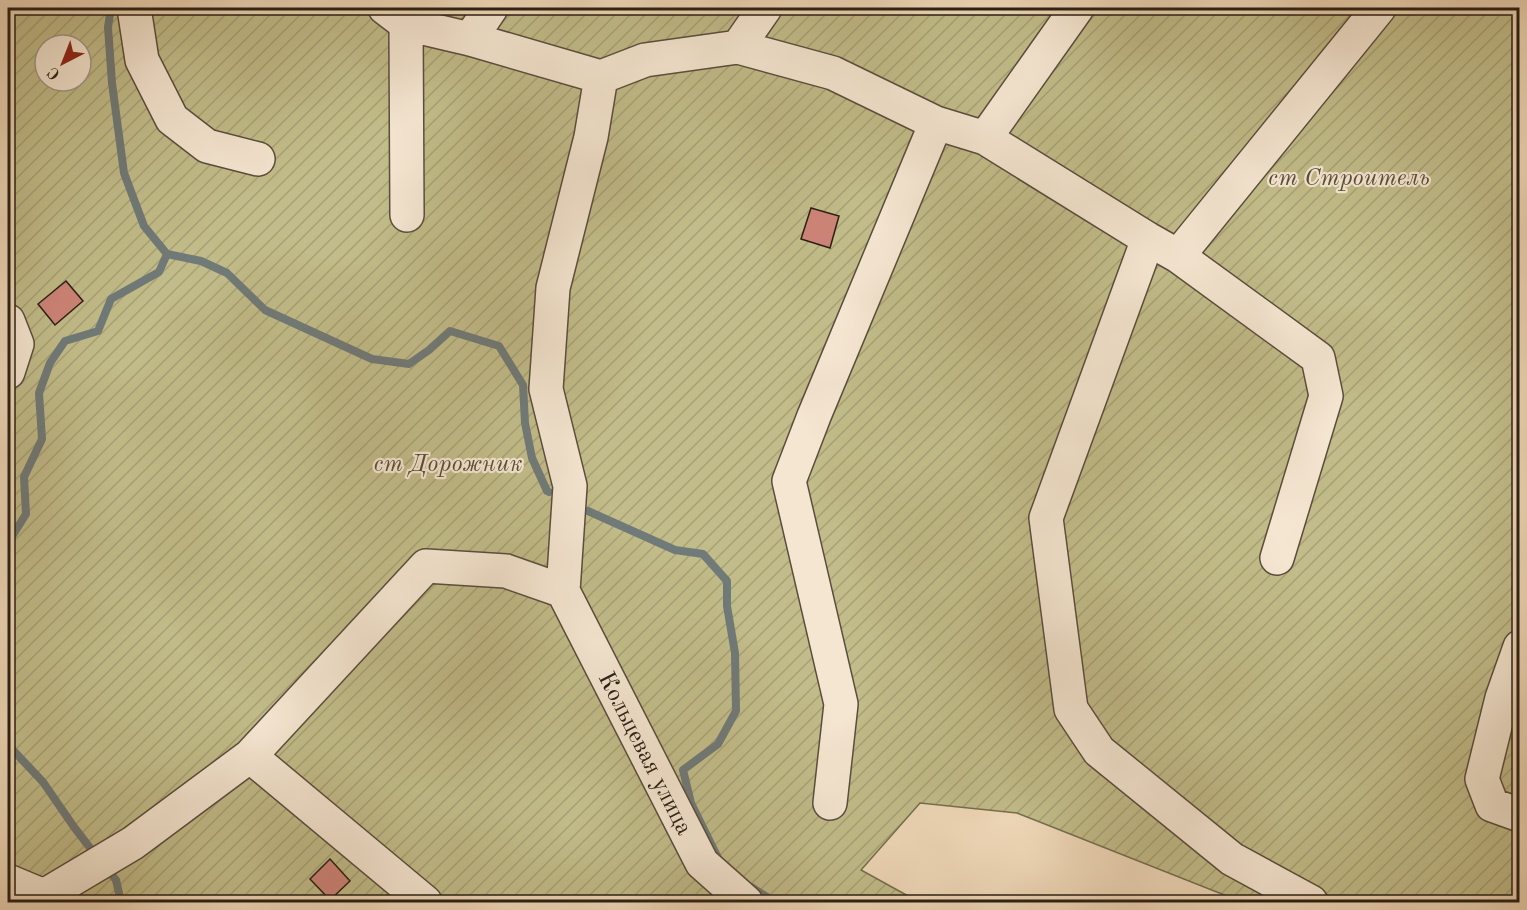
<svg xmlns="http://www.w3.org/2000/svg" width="1527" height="910" viewBox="0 0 1527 910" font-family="'Old Standard TT',serif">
<defs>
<pattern id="garden-furrows" width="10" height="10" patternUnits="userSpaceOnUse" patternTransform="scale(1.5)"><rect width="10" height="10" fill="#c1bc89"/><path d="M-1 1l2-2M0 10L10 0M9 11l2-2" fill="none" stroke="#a6a175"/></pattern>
</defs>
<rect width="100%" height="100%" fill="#efd8b8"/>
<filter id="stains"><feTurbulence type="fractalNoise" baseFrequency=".00333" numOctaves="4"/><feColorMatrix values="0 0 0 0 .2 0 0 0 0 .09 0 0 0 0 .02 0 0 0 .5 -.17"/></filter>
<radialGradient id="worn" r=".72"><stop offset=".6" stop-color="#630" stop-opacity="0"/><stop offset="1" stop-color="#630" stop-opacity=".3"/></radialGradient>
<path fill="url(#garden-furrows)" stroke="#756e4f" stroke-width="1.5" fill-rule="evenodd" d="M8,8H1519V902H1242L1017,813L920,803L861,870L919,902H8ZM45,45H81V81H45Z"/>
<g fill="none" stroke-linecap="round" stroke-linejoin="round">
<path stroke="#707a78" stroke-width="8" d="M167,254L201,261L227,273L265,310L372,359L409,364L429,350L450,331L499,346L523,385L525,423L532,458L547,491L549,492
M588,511L675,550L703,554L727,581V606L735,653L736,711L718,744L683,770L691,803L719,860
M8,543L26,514L24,477L42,439L39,393L50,363L65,341L98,331L111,299L159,272L167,254L144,226L124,173L112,83L108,27L111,8
M8,746L10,747L43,782L74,827L97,857
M107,869L116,880L121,902
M751,887L775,902"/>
</g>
<path fill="#cd8478" stroke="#291f15" stroke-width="1.5" d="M811,208L839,216L830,248L801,239Z
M66,281L83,301L55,325L38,304Z
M330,859L350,881L330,900L310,879Z"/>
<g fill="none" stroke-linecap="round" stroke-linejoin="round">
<g stroke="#5a4d3e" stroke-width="36">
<path id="minor" d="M134,8L142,60L172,119L207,146L258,159
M385,8L406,24L470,39L601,77L645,60L738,47L833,73L936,123L985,138L1148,239L1178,256L1318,358L1326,396L1277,558
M406,24L407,215
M470,39L491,8
M738,47L765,8
M985,138L1077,8
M1148,239L1046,518L1071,709L1099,751L1232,859L1311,902
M1178,256L1379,8
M8,321L17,344L8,372
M563,591L702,863L746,902
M1520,647L1502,698L1482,779L1492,805L1520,815
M250,756L425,902
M830,803L841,704L789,481L814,416L936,123
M8,881L44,896L43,902
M44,896L133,843L250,756L426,566L506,571L563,591L570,486L546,389L553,288L591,137L601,77"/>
</g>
<use href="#minor" stroke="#f5e6d1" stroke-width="33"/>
</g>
<g text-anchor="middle" stroke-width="4.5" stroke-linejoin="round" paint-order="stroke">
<g font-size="24" font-style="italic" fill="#574e38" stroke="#f5e6d1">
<text x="1349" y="185">ст Строитель</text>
<text x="448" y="471">ст Дорожник</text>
</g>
<g font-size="24" fill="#291f15" stroke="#f5e6d1">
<text transform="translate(646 753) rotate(63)" y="8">Кольцевая улица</text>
</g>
</g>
<rect width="1527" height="910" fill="none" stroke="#efd8b8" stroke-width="30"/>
<rect x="9" y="9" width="1509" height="892" fill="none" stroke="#291f15" stroke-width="3"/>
<rect x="15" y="15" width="1497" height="880" fill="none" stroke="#291f15" stroke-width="1.5"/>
<g transform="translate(63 63) rotate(222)"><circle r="28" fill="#f5e6d1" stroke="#a39686" stroke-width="1.5"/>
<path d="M0-4.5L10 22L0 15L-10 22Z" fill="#8f2418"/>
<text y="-9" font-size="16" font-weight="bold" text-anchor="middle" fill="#291f15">С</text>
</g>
<rect width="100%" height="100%" filter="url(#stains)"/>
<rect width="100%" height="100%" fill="url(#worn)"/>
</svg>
